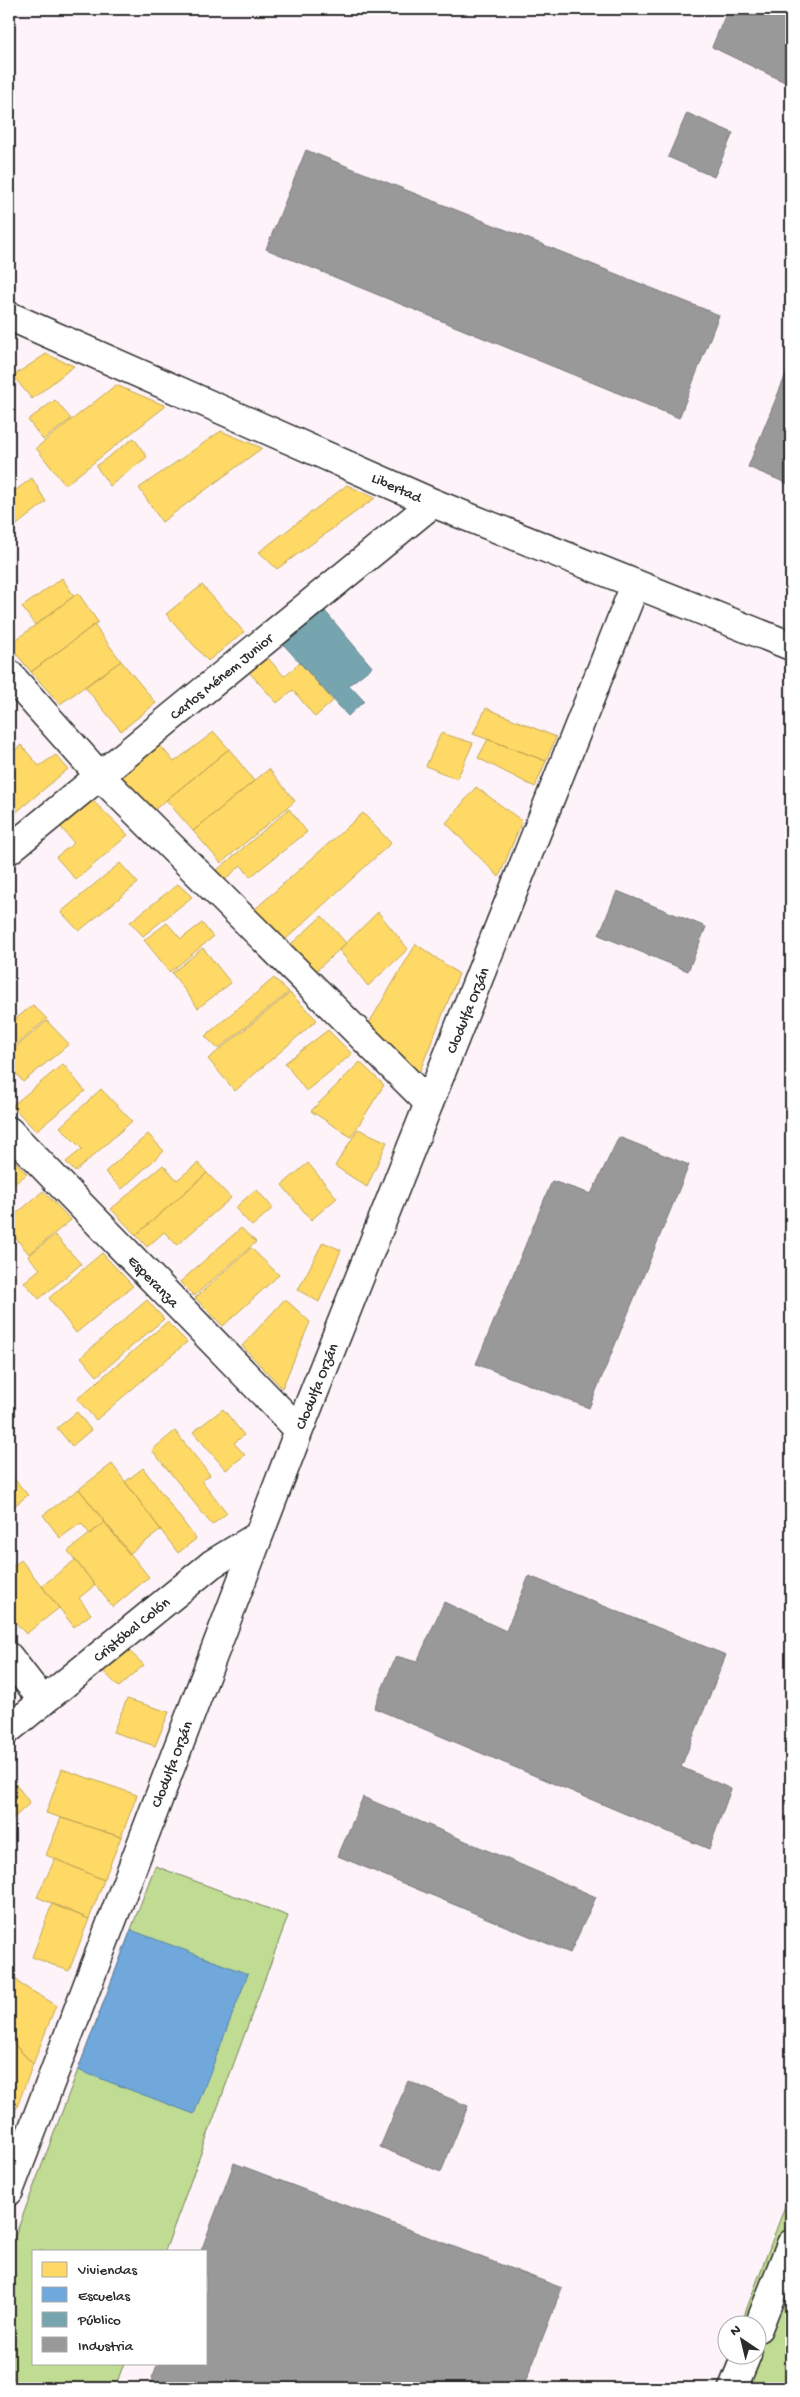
<svg xmlns="http://www.w3.org/2000/svg" width="800" height="2397" viewBox="0 0 800 2397" font-family="'Gochi Hand',sans-serif">
<rect width="100%" height="100%" fill="#fdf3f9"/>
<filter id="ink" filterUnits="userSpaceOnUse"><feTurbulence type="fractalNoise" baseFrequency=".02" numOctaves="2"/><feDisplacementMap in="SourceGraphic" scale="10" xChannelSelector="R" yChannelSelector="G"/><feConvolveMatrix kernelMatrix="1 2 1 2 8 2 1 2 1" color-interpolation-filters="sRGB"/></filter>
<g filter="url(#ink)">
<path fill="#c0db92" stroke="#76835e" d="M155,1866L288,1916L165,2251H34V2363H124L115,2388H9V2252Z
M791,2190V2388H717L730,2355L758,2354V2324H741Z"/>
<path fill="#ffd966" stroke="#bfa554" d="M46,354L74,366L32,399L13,376Z
M116,385L166,406L65,485L36,448Z
M55,400L71,419L43,440L28,420Z
M221,431L262,448L162,522L139,488Z
M134,438L147,457L110,486L96,466Z
M32,478L46,502L9,531V495Z
M347,485L375,498L277,569L259,552Z
M62,578L74,596L35,625L22,607Z
M202,585L244,632L208,661L166,614Z
M78,593L98,622L31,672L9,645Z
M94,625L121,661L60,704L31,672Z
M267,657L284,676L300,663L333,701L315,717L293,690L277,703L248,671Z
M121,661L156,703L121,731L85,687Z
M486,708L556,737L546,761L473,734Z
M214,732L229,749L154,810L120,776L159,744L174,762Z
M441,733L473,743L457,779L426,766Z
M488,739L546,761L535,787L478,758Z
M21,745L39,766L56,755L68,769L14,814L9,808V756Z
M229,749L254,781L193,831L166,800Z
M269,769L295,801L221,863L193,831Z
M476,787L522,821L499,877L446,823Z
M91,799L128,835L76,880L56,857L74,843L59,825Z
M289,809L307,832L250,877L241,865L225,880L216,871Z
M363,813L391,843L285,940L254,910Z
M120,863L138,883L79,931L61,912Z
M178,884L192,897L143,936L130,922Z
M378,912L408,949L368,986L339,950Z
M322,916L346,943L316,971L290,945Z
M167,923L181,939L202,923L213,937L170,972L144,940Z
M416,944L459,974L419,1073L369,1023Z
M203,948L231,983L198,1008L172,973Z
M274,978L289,992L218,1049L205,1036Z
M290,993L317,1020L235,1091L208,1059Z
M33,1005L47,1019L9,1051V1024Z
M47,1021L69,1044L23,1082L16,1073L9,1079V1053Z
M328,1030L352,1054L306,1091L285,1063Z
M360,1062L384,1085L351,1137L311,1111Z
M63,1064L85,1091L36,1131L12,1106Z
M101,1089L132,1121L75,1172L66,1162L82,1149L60,1127Z
M358,1129L387,1142L367,1187L335,1166Z
M148,1134L164,1151L122,1189L105,1172Z
M12,1158L27,1174L9,1188V1160Z
M198,1163L207,1173L136,1235L111,1209L163,1165L177,1180Z
M308,1163L337,1198L311,1220L282,1185Z
M207,1173L231,1198L177,1245L164,1232L147,1247L136,1235Z
M256,1189L273,1208L252,1226L235,1208Z
M43,1191L71,1220L29,1254L9,1230V1220Z
M241,1228L256,1242L194,1296L180,1282Z
M55,1235L81,1264L39,1299L24,1282L40,1269L28,1256Z
M323,1242L341,1250L319,1302L298,1290Z
M251,1248L279,1275L223,1326L195,1298Z
M102,1253L133,1286L76,1333L49,1298Z
M285,1299L310,1322L282,1388L242,1346Z
M147,1300L164,1319L97,1376L81,1357Z
M167,1322L187,1342L96,1420L77,1399Z
M223,1409L244,1435L234,1443L245,1455L226,1470L193,1432Z
M77,1412L91,1430L72,1446L57,1428Z
M175,1431L210,1475L202,1481L227,1513L212,1525L152,1450Z
M112,1464L161,1530L129,1554L79,1489Z
M143,1468L196,1539L178,1553L125,1482Z
M9,1473L28,1495L9,1510Z
M79,1489L105,1522L90,1534L81,1523L60,1538L43,1515Z
M105,1522L149,1577L113,1607L68,1551Z
M21,1560L59,1608L26,1634L9,1615V1569Z
M75,1560L95,1585L79,1598L91,1614L74,1627L42,1586Z
M123,1645L144,1665L119,1687L98,1666Z
M127,1699L169,1712L155,1746L113,1732Z
M62,1769L137,1795L121,1837L46,1813Z
M9,1775L30,1803L9,1822Z
M61,1818L121,1837L104,1880L46,1855Z
M55,1859L104,1880L89,1919L37,1897Z
M52,1904L89,1919L69,1971L32,1957Z
M9,1969L20,1984L56,2005L33,2064L9,2039Z
M9,2039L33,2064L9,2128Z"/>
<path fill="#6fa8dc" stroke="#5b82a7" d="M131,1930L248,1974L194,2114L78,2070Z"/>
<path fill="#76a5af" stroke="#608087" d="M324,610L372,667L349,685L364,701L348,716L283,644Z"/>
<path fill="#999" stroke="#787878" d="M728,9H791V85L712,47Z
M687,113L733,133L714,177L668,157Z
M306,150L719,315L679,418L266,249Z
M791,362V485L748,467Z
M617,891L706,927L688,971L599,935Z
M619,1137L689,1165L589,1408L476,1364L552,1181L591,1194Z
M529,1576L726,1655L681,1767L731,1789L709,1849L374,1708L396,1656L417,1662L444,1602L506,1631Z
M363,1797L596,1897L570,1953L338,1856Z
M408,2081L468,2106L441,2172L380,2147Z
M234,2163L562,2288L523,2388H148L158,2363H206V2251H201Z"/>
<g fill="none" stroke-linecap="round" stroke-linejoin="round">
<g stroke="#2b2b2b" stroke-width="31">
<path id="minor" d="M9,316L433,503L791,646
M9,674L100,776L429,1103
M9,850L433,503
M9,1131L299,1430
M9,1657L43,1701
M9,1729L212,1564L258,1536
M9,2191L299,1430L635,585
M758,2328L791,2244
M733,2388L747,2354"/>
</g>
<use href="#minor" stroke="#fff" stroke-width="28"/>
</g>
</g>
<g text-anchor="middle" stroke-width="5" stroke-linejoin="round" paint-order="stroke">
<g font-size="15" fill="#2b2b2b" stroke="#fff">
<text transform="translate(397 487) rotate(24)" y="5">Libertad</text>
<text transform="translate(221 676) rotate(-39)" y="5">Carlos Ménem Junior</text>
<text transform="translate(467 1010) rotate(-68)" y="5">Clodulfa Orzán</text>
<text transform="translate(154 1281) rotate(46)" y="5">Esperanza</text>
<text transform="translate(316 1386) rotate(-68)" y="5">Clodulfa Orzán</text>
<text transform="translate(131 1629) rotate(-39)" y="5">Cristóbal Colón</text>
<text transform="translate(171 1764) rotate(-69)" y="5">Clodulfa Orzán</text>
</g>
</g>
<rect width="800" height="2397" fill="none" stroke="#fff" stroke-width="30"/>
<rect x="15" y="15" width="770" height="2367" fill="none" stroke="#2b2b2b" stroke-width="2" filter="url(#ink)"/>
<rect x="32" y="2250" width="175" height="115" fill="#ffffff" stroke="#aaaaaa"/>
<rect x="42" y="2262" width="25" height="15" fill="#ffd966" stroke="#aaaaaa"/>
<text x="78" y="2274" font-size="15" fill="#2b2b2b">Viviendas</text>
<rect x="42" y="2287" width="25" height="15" fill="#6fa8dc" stroke="#aaaaaa"/>
<text x="78" y="2300" font-size="15" fill="#2b2b2b">Escuelas</text>
<rect x="42" y="2312" width="25" height="15" fill="#76a5af" stroke="#aaaaaa"/>
<text x="78" y="2324" font-size="15" fill="#2b2b2b">Público</text>
<rect x="42" y="2337" width="25" height="15" fill="#999999" stroke="#aaaaaa"/>
<text x="78" y="2350" font-size="15" fill="#2b2b2b">Industria</text>
<g transform="translate(742 2340) rotate(325)"><circle r="24" fill="#ffffff" stroke="#aaaaaa"/>
<path d="M0-4L9 19L0 12L-9 19Z" fill="#2b2b2b"/>
<text y="-8" font-size="14" font-weight="bold" text-anchor="middle" fill="#2b2b2b">N</text>
</g>
</svg>
